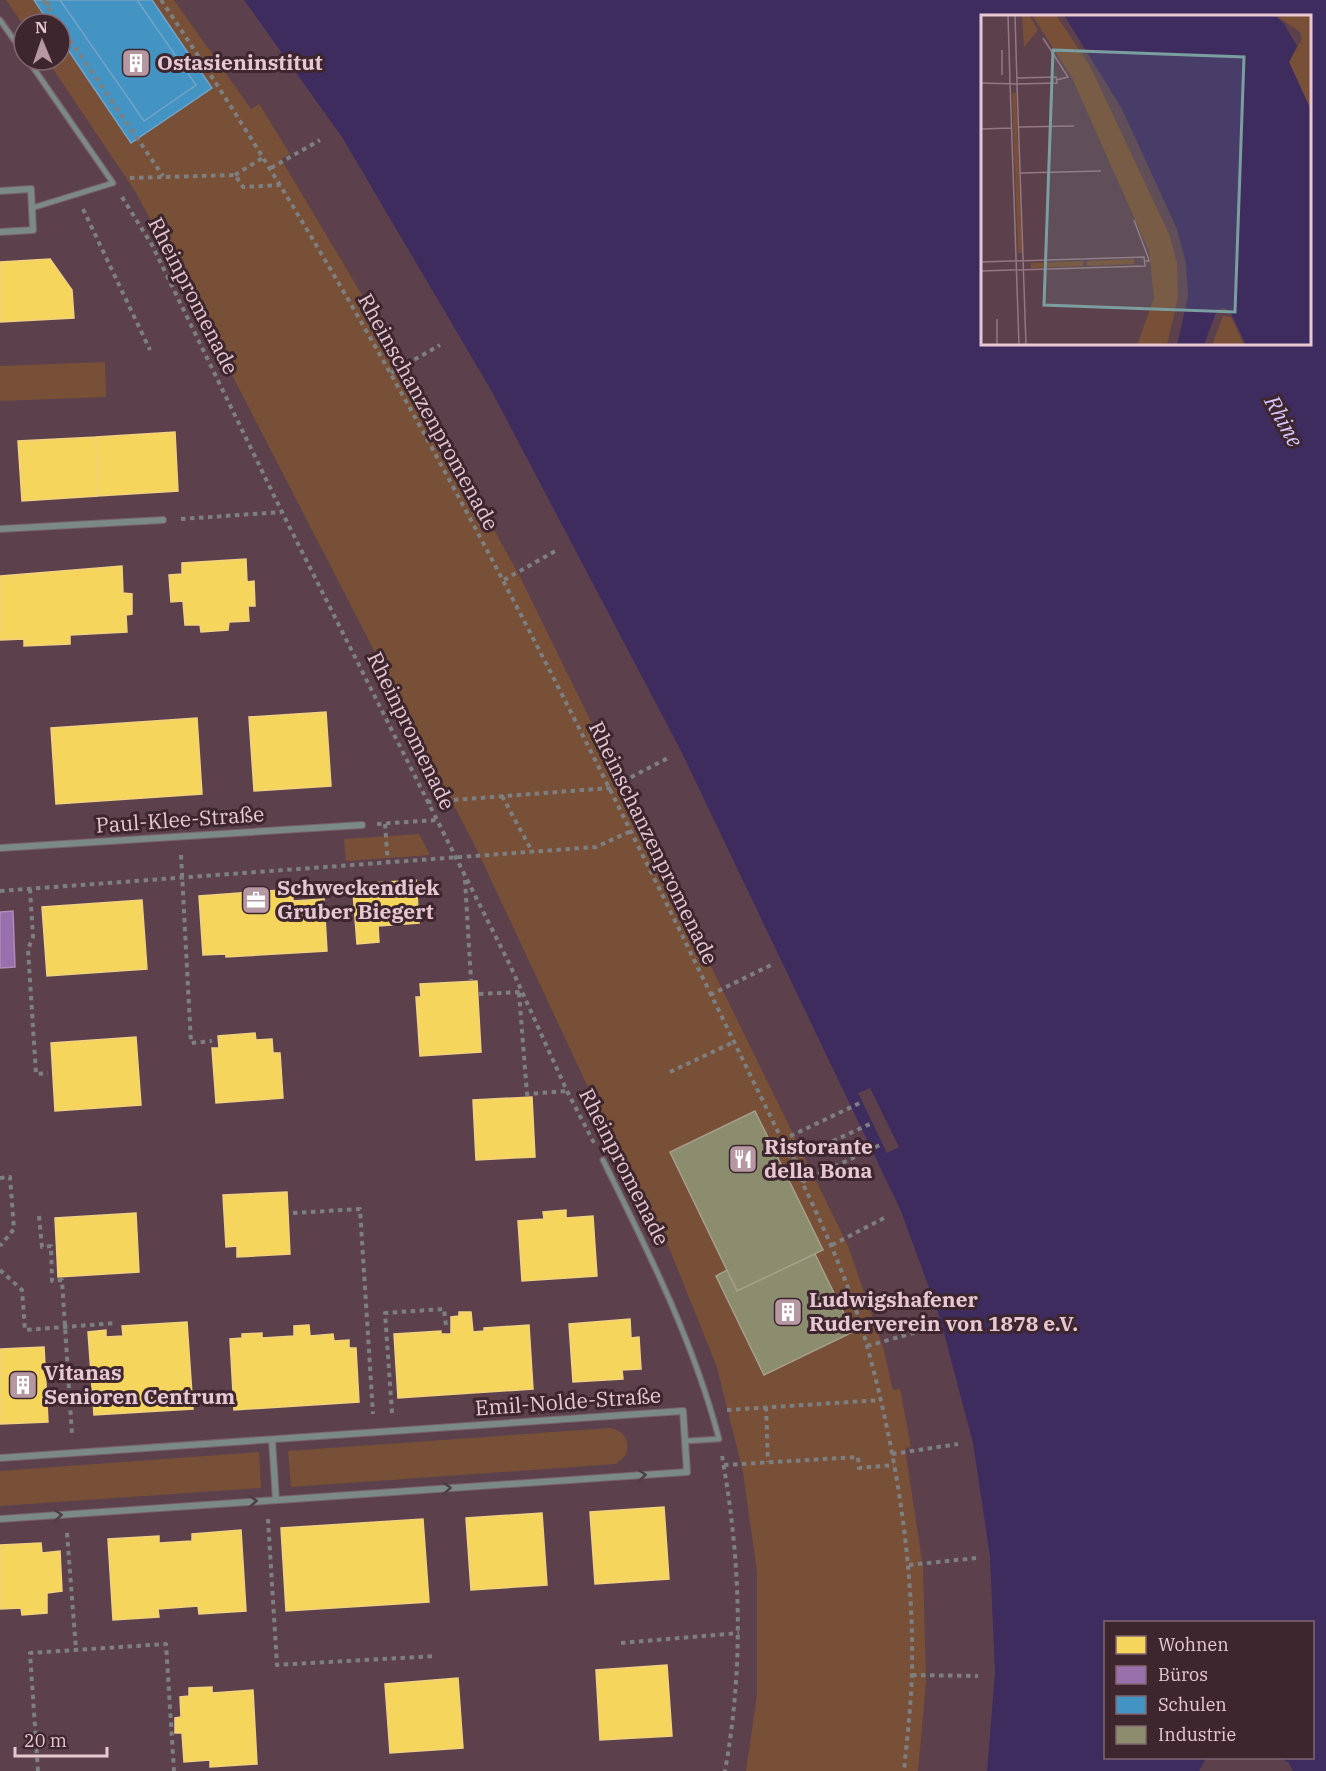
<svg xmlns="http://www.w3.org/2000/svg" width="1326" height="1771" viewBox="0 0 1326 1771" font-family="'IBM Plex Serif',serif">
<rect width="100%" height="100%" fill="#5c414c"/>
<path fill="#785037" d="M6,0H174L251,109L259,104L290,154L281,159L406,369L521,579L848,1246L883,1347L893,1390L900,1389L911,1447L905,1448L923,1568L926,1681L918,1771H746L757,1695V1572L743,1472L717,1367L670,1250L609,1132L478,852L180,274L135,191L47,60H60V24H24V26Z
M105,362L106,397L0,401V366Z
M419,834L430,855L346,861L344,839Z
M610,1428C625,1431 630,1441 626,1455L616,1464L291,1487L288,1451Z
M259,1452L261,1488L0,1506V1471Z"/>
<path fill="#3f2c5f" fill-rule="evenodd" d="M244,0H1326V1771H1293L1289,1763L1280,1758H1312V1622H1106V1758H1206L1199,1771H987L995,1673L990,1557L973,1443L940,1318L901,1211L680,749L491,390L342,137ZM982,16H1310V344H982Z"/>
<path fill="#5c414c" d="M870,1088L899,1147L887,1153L858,1093Z"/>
<path fill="#f6d55c" stroke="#f2d17f" stroke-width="1.5" d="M50,259L72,290L74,318L0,322V262Z
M175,432L178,491L98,496L96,437Z
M96,437L98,496L22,501L18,441Z
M246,559L247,582L254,581L255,606H248L249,621L229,622L228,630L201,632L200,625H185L183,601L171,602L169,575L182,574V563Z
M122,566L123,593L132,594V614L126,615L127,632L70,635V644L24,646V639L0,640V576Z
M326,712L331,786L254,791L249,717Z
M197,718L202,794L56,804L51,728Z
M416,880L419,923L378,926L379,942L357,944L353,892L372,891V883Z
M293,889V901L324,899L327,951L226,957V954L203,955L199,896Z
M142,900L147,969L47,976L42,907Z
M477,981L481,1052L420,1056L416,997H421L420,984Z
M255,1033L256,1040L272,1039L273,1053H280L283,1098L216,1103L212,1048H219L218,1036Z
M136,1037L141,1105L55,1111L51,1043Z
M532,1097L535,1157L476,1160L473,1100Z
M287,1192L290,1254L237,1257V1246L226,1247L223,1195Z
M566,1210V1218L593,1216L597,1276L522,1281L518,1221L544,1219L543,1212Z
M136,1213L139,1272L58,1277L55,1218Z
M459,1312H471L473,1332L484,1331V1328L529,1325L533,1389L398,1398L394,1334L441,1331V1334H451V1317L459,1316Z
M630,1319L631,1338L639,1337L641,1369L622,1370L623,1379L573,1382L569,1324Z
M187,1322L193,1409L94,1415L88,1332L106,1330V1337L123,1336L122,1326Z
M309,1325L310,1336L333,1334L334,1341L349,1340V1348H356L359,1402L234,1410L230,1339L242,1338V1334L262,1333V1338L294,1336V1326Z
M44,1347L48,1422L0,1424V1349Z
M664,1507L669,1579L595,1584L590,1512Z
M542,1513L547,1585L471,1590L466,1518Z
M423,1519L429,1602L286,1611L281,1528Z
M241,1530L246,1611L199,1614L198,1606L158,1609L159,1617L113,1620L108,1539L159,1536V1543L192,1541V1534Z
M41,1543L42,1553L60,1551L62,1591L47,1593V1613L22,1615L21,1608L0,1609V1545Z
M667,1665L672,1736L600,1740L596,1670Z
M458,1678L463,1748L390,1753L385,1684Z
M212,1687V1693L253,1690L257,1764L210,1767V1760L184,1762L182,1733H175V1718L181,1717L180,1697L189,1696V1688Z"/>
<path fill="#9970ab" stroke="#b08ab7" stroke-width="1.5" d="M13,911L15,967L0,968V912Z"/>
<path fill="#4393c3" stroke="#74a3c8" stroke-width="1.5" d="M34,0H152L212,88L131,143L60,38V24H50Z
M60,0H137L196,85L144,121Z"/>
<path fill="#8c8c6e" stroke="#a79e8c" stroke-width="1.5" d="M755,1111L823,1250L737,1291L670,1152Z
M815,1254L853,1332L764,1375L716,1276L727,1270L737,1291Z"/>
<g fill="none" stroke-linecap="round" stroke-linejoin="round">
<g stroke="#78616a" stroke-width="7">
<path id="lane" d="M0,20L24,54
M28,60L113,183L32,208
M603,1160C648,1251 693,1340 719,1439L685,1441"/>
</g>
<g stroke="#78616a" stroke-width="8">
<path id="street" d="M0,191L31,189L33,230L0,232
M0,529L163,520
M0,848L362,825
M272,1440L276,1500
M0,1458L683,1411L687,1472L0,1519"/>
</g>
<path stroke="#7d7f80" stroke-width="4" stroke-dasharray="4.5 4.5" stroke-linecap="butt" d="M43,0L59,24
M161,0C361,296 524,613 681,933C714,1001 747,1068 780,1136C814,1207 849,1277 869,1353C897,1457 914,1566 912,1673C911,1706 907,1739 904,1771
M46,5L53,0
M60,25L163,176
M271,168L320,140
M235,175L264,157
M130,178L235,175L243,187L281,185
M122,197L152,245L282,512L509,963L567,1091L595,1145
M83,209L150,350
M391,373L440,345
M181,519L282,512
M504,580L557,550
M502,796L533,853
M427,802L610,788L670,757
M377,824L437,820
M385,824L388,864
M181,855L191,1043L212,1041
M465,880L471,980
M30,889L33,937L28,949L36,1074L48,1073
M0,891L596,847L631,831
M519,993L527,1094L567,1091
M479,994L521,992
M710,995L771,965
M670,1072L734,1042
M782,1140L862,1102
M792,1160L872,1123
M0,1178L10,1177L14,1229L0,1246
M802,1182L882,1144
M293,1213L360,1209L373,1414
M39,1216L42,1247L51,1246L52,1281L62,1280L72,1435
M832,1245L888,1216
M0,1270L22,1290L25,1330L116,1323
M867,1346L931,1328
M766,1407L768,1462
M727,1410L881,1400
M392,1413L385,1313L444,1309L446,1326
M892,1454L958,1444
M722,1456C741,1561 744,1666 725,1771
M724,1465L858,1457L859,1468L894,1465
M268,1519L277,1665L435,1656
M67,1533L76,1650
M909,1565L976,1558
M621,1643L739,1633
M912,1675L978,1676
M38,1771L30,1653L166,1644L174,1771"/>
<use href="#lane" stroke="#7b8987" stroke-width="4.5"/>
<use href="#street" stroke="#7b8987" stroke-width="6"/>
</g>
<defs><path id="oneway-chevron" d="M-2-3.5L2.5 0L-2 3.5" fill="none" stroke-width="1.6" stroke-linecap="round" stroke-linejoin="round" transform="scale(1.5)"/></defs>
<g stroke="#4c3f44">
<use href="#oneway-chevron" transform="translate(642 1475) rotate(-4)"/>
<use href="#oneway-chevron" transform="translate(447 1488) rotate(-4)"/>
<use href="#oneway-chevron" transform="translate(253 1501) rotate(-4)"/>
<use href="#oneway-chevron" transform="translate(58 1515) rotate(-4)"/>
</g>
<defs>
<g id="building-square" transform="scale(1.5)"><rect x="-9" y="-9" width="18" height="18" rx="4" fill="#b698a3" stroke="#3d262e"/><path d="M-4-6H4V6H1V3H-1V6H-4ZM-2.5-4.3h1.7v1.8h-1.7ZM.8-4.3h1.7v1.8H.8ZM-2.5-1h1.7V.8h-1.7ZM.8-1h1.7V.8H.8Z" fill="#fff"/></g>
<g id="office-square" transform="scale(1.5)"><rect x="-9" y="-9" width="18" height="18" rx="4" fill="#b698a3" stroke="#3d262e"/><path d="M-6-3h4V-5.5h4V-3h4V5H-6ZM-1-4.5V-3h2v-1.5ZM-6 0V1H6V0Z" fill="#fff"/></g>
<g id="restaurant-square" transform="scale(1.5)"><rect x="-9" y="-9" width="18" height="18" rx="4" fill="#b698a3" stroke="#3d262e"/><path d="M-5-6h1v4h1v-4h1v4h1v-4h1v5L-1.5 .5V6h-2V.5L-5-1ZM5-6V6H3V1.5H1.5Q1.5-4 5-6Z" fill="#fff"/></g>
</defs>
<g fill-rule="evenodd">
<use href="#building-square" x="136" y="63"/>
<use href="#office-square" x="256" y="900"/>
<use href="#restaurant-square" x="743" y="1159"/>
<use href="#building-square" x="788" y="1312"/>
<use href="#building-square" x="23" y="1385"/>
</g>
<g text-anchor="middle" stroke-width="6" stroke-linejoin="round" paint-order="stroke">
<g font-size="21" font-weight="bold" fill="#e7c7d2" stroke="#3d262e" text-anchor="start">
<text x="157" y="70">Ostasieninstitut</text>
<text x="277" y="895">Schweckendiek<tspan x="277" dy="24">Gruber Biegert</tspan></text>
<text x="764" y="1154">Ristorante<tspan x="764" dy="24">della Bona</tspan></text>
<text x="809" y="1307">Ludwigshafener<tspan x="809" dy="24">Ruderverein von 1878 e.V.</tspan></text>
<text x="44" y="1380">Vitanas<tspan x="44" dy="24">Senioren Centrum</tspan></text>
</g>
<g font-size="21" fill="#e7c7d2" stroke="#3d262e">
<text transform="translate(193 296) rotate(63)" y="7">Rheinpromenade</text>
<text transform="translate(428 412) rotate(61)" y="7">Rheinschanzenpromenade</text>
<text transform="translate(411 731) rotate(64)" y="7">Rheinpromenade</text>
<text transform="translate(180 820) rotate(-4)" y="7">Paul-Klee-Straße</text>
<text transform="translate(653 843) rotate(64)" y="7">Rheinschanzenpromenade</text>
<text transform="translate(624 1167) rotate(63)" y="7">Rheinpromenade</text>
<text transform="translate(568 1402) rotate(-4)" y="7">Emil-Nolde-Straße</text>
</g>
<g font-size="22" font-style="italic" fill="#d6c8fe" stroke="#3d262e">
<text transform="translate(1284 421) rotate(61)" y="8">Rhine</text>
</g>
</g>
<g transform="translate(981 15)">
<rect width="330" height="330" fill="#5c414c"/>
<path d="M41,0H48L57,15L43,32ZM51,0H75L109,51L188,219L196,248L197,282L186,330H156L173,283L168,236L91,63ZM294,0H330V96L308,47L321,24L319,17ZM31,78H35L41,238H37ZM153,244V249L106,251V246ZM102,246V251L50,253V248ZM242,301L250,302L263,330H231Z" fill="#785037"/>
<path d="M83,0H294L303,9L316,31L308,47L330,95V330H265L249,296L243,293L236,295L223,330H196L207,281L205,248L196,214L141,94Z" fill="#3f2c5f"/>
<path fill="none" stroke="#947782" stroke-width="1.5" d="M27,0L29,67M62,23L87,62L75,65M21,35V60M36,63L75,62L76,68L36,69L45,330M29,67L38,330M0,68L36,69L34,0M38,112L93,111M0,114L30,113M39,158L120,156M153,205L167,242L168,246H163M0,247L163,242L164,251L0,256M16,304V330"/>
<path fill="#7b9ea0" fill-opacity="0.15" stroke="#7b9ea0" stroke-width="3" d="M72,35L263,42L254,297L63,290Z"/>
<rect width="330" height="330" fill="none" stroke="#e7c7d2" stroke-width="3"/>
</g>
<rect x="1104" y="1621" width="210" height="138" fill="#3d262e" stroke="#816670" stroke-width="1.5"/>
<rect x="1116" y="1636" width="30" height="18" fill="#f6d55c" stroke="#816670" stroke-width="1.5"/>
<text x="1158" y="1651" font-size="18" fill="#e7c7d2">Wohnen</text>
<rect x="1116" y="1666" width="30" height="18" fill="#9970ab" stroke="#816670" stroke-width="1.5"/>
<text x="1158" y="1681" font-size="18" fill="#e7c7d2">Büros</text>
<rect x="1116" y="1696" width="30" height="18" fill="#4393c3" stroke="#816670" stroke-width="1.5"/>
<text x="1158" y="1711" font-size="18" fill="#e7c7d2">Schulen</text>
<rect x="1116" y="1726" width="30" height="18" fill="#8c8c6e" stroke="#816670" stroke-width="1.5"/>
<text x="1158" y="1741" font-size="18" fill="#e7c7d2">Industrie</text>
<g transform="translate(42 42) rotate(358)"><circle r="28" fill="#3d262e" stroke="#816670" stroke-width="1.5"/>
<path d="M0-4.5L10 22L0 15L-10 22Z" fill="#b698a3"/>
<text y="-9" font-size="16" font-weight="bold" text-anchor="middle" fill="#e7c7d2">N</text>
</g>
<path d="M15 1747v9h92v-9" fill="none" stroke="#e7c7d2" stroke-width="3"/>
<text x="24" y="1747" font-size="18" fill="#e7c7d2" stroke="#3d262e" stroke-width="4.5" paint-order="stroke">20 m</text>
</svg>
